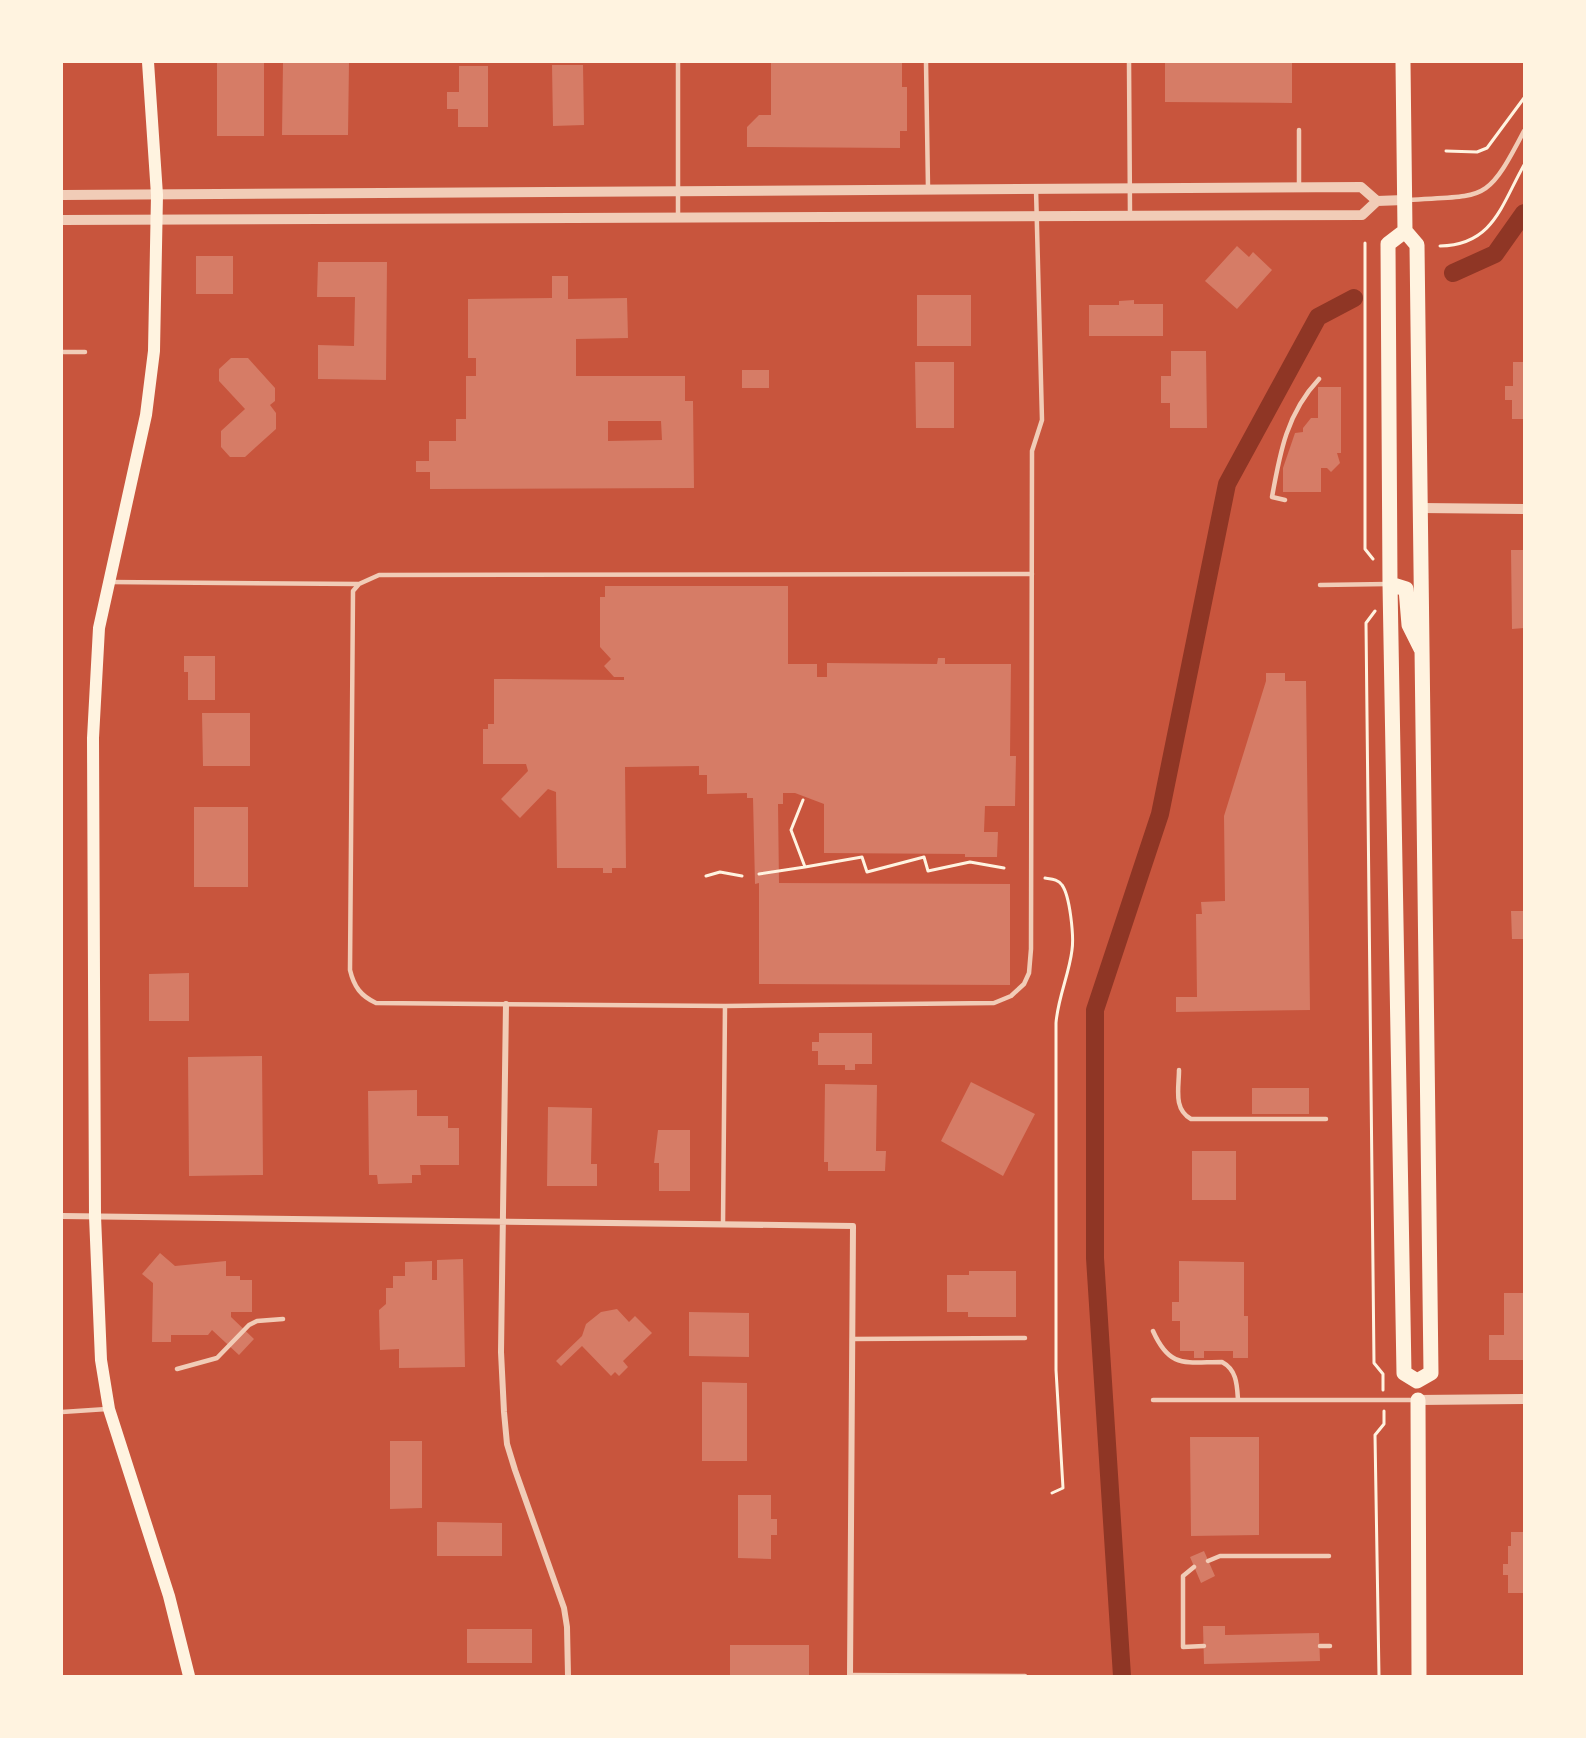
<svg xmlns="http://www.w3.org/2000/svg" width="1586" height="1738" viewBox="0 0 1586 1738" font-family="Poppins,sans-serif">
<rect width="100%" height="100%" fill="#c8553d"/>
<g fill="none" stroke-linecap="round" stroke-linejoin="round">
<path stroke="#8f3625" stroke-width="18" d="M1453,273L1495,254L1524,213
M1122,1676L1095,1258V1010L1160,814L1227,484L1318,317L1354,298"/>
</g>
<path fill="#d67c66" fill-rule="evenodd" d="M283,62H349L348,135H282Z
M771,62H902V87H907V131H900V148L747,147V127L759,115H771Z
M1165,62H1292V103L1165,102Z
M217,63H264V136H217Z
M552,65H583L584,125L553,126Z
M459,66H488V127H458V109H447V92H459Z
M1237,246L1249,257L1253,252L1272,270L1237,309L1205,281Z
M196,256H233V294H196Z
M318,262H387L386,380L318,379V345L354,346L355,297H317Z
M552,276H568V299L627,298L628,338L576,339V376H685V401H693L694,488L430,489V472H416V461H429V441H456V419H466V376H476V358H468V299L552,298ZM608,421H661L662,440L608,441Z
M917,295H971V346H917Z
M1134,300V304H1163V336H1089V305H1119V301Z
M1171,351H1206L1207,428H1170V403H1161V376H1171Z
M231,358H248L275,388V401L270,405L276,413V429L245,457H230L221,447V431L245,409L219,381V369Z
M915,362H954V428H916Z
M1513,362H1524V419H1512V400H1505V386H1513Z
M742,370H769V388H742Z
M1318,387H1341V453H1337L1340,463L1331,472L1327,468H1321V492H1283V468L1295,433L1303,432V428L1311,418H1318Z
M1511,550H1524V628L1512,629Z
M605,586H788V664H817V677H827V663L937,664L938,658H945V664H1011L1010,756H1016L1015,806H985L984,832H998L997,857H965V854L824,853V804L795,793H783V804H778L779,883L1010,884V985L759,984V883L755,884L753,798H747V793L707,794V775H699V766L625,767L626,868H612V873H603V868H557L556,792L548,789L520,818L501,799L528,771L526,764H483V729H488V724H494V679L624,680V677H614L604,666L611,659L600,647V597H605Z
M184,656H215V700H188V672H184Z
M1266,673H1285V681H1306L1310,1010L1176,1012V997H1197L1196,914H1202L1201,902L1225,901L1224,816L1266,681Z
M202,713H250V766H203Z
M194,807H248V887H194Z
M1511,911H1524V939H1512Z
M189,973V1021H149V974Z
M819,1033H872V1064H855V1070H845V1065H818V1051H812V1042H819Z
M262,1056L263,1175L189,1176L188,1057Z
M971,1082L1035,1114L1003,1176L941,1141Z
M825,1084L877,1085L876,1151H886L885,1171H828V1162H824Z
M1252,1088H1309V1114H1252Z
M417,1090V1116H448V1128H459V1165H420L421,1175H412V1183L378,1184L377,1175H369L368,1091Z
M548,1107L592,1108L591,1164H597V1186H547Z
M658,1130H690V1191H659V1163H654Z
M1192,1151H1236V1200H1192Z
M160,1253L175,1266L226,1261V1276H240V1280H252V1312H231V1317L254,1339L239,1355L212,1330L208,1335H171V1342H152L153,1283L142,1274Z
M463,1259L465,1367L399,1368V1349L380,1350L379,1310L386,1304V1288H393V1276H405V1262L432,1261V1280H437V1260Z
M1179,1261L1244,1262V1316H1248V1358H1233V1351H1204V1358H1194V1351H1180V1321H1172V1302H1179Z
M969,1271H1016V1317H968V1312H947V1275H969Z
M1504,1293H1524V1360H1489V1335H1504Z
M617,1309L629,1322L635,1316L652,1333L623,1361L628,1367L619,1376L615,1372L611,1376L582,1346L561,1366L556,1361L582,1336L586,1324L601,1312Z
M689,1312L749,1313V1357L689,1356Z
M702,1382L747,1383V1461H702Z
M1190,1437H1259V1535L1191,1536Z
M390,1441H422V1508L390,1509Z
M738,1495H771V1519H777V1535H771V1559L738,1558Z
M437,1522L502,1523V1556H437Z
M1511,1532H1524V1593H1508V1575H1503V1564H1508V1546H1511Z
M1204,1551L1215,1576L1201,1583L1190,1557Z
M1203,1626H1225V1635L1319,1633L1320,1661L1204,1664Z
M467,1629H532V1663H467Z
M730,1645H809V1676H730Z"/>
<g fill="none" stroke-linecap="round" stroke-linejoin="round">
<path stroke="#fff3e0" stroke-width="3" d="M1446,151L1477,152L1487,148L1524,98
M1365,243V549L1373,559
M1440,246C1493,245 1501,206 1524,165
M1375,611L1366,623L1374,1363L1383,1374V1390
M803,800L791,830L805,867L862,857L867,872L924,857L928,871L970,862L1004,868
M759,874L805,867
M706,876L720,872L742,876
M1045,878C1051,879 1058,879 1062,885C1070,896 1074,936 1072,950C1069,975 1058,997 1056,1023V1370L1063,1488L1052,1493
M1379,1676L1375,1435L1384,1424V1411"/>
<path stroke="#f1ccb7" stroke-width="4.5" d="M926,62L928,188
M1129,62L1130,216
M1299,130V187
M1408,200C1486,195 1486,204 1524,131
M678,216V62
M62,352H85
M1285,500L1272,497C1280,452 1287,413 1319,379
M1032,574L379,575L359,584L353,591L350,970C354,987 361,996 376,1003L725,1006L994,1003L1011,996L1024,984L1029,973L1031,949L1032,451L1042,420L1036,189
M110,582L359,584
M1320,585L1388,584
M1179,1070C1179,1088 1173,1109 1191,1119H1326
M723,1224L725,1006
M1153,1331C1170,1369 1185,1362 1222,1362C1237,1370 1237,1385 1238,1400
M852,1339L1025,1338
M177,1369L217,1358L249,1325L257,1321L283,1319
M1153,1400H1415
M62,1412L107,1409
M1208,1561L1220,1556H1329
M1194,1567L1183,1576V1647L1204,1646
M1320,1646H1330
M850,1675L1025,1676"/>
<path stroke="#f1ccb7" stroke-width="6" d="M506,1004L501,1352L504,1412L507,1444L515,1470L564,1608L567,1627L568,1676
M62,1216L853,1226L850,1676"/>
<path stroke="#f1ccb7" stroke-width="10" d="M62,195L1361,187L1377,201
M62,220L1362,215L1377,201L1404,200
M1421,508L1524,509
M1418,1400L1524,1399"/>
<path stroke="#fff3e0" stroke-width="12" d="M148,62L157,195L154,351L146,415L99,628L93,738L95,1216L101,1360L109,1409L169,1596L189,1676"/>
<path stroke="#fff3e0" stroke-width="15" d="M1403,62L1405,231L1417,245L1431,1373L1417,1381L1404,1373L1390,584L1388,244L1405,231
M1390,584L1406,589L1409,625L1421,649
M1418,1400L1419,1676"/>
</g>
<rect width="1586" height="1738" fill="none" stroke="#fff3e0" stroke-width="126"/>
</svg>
